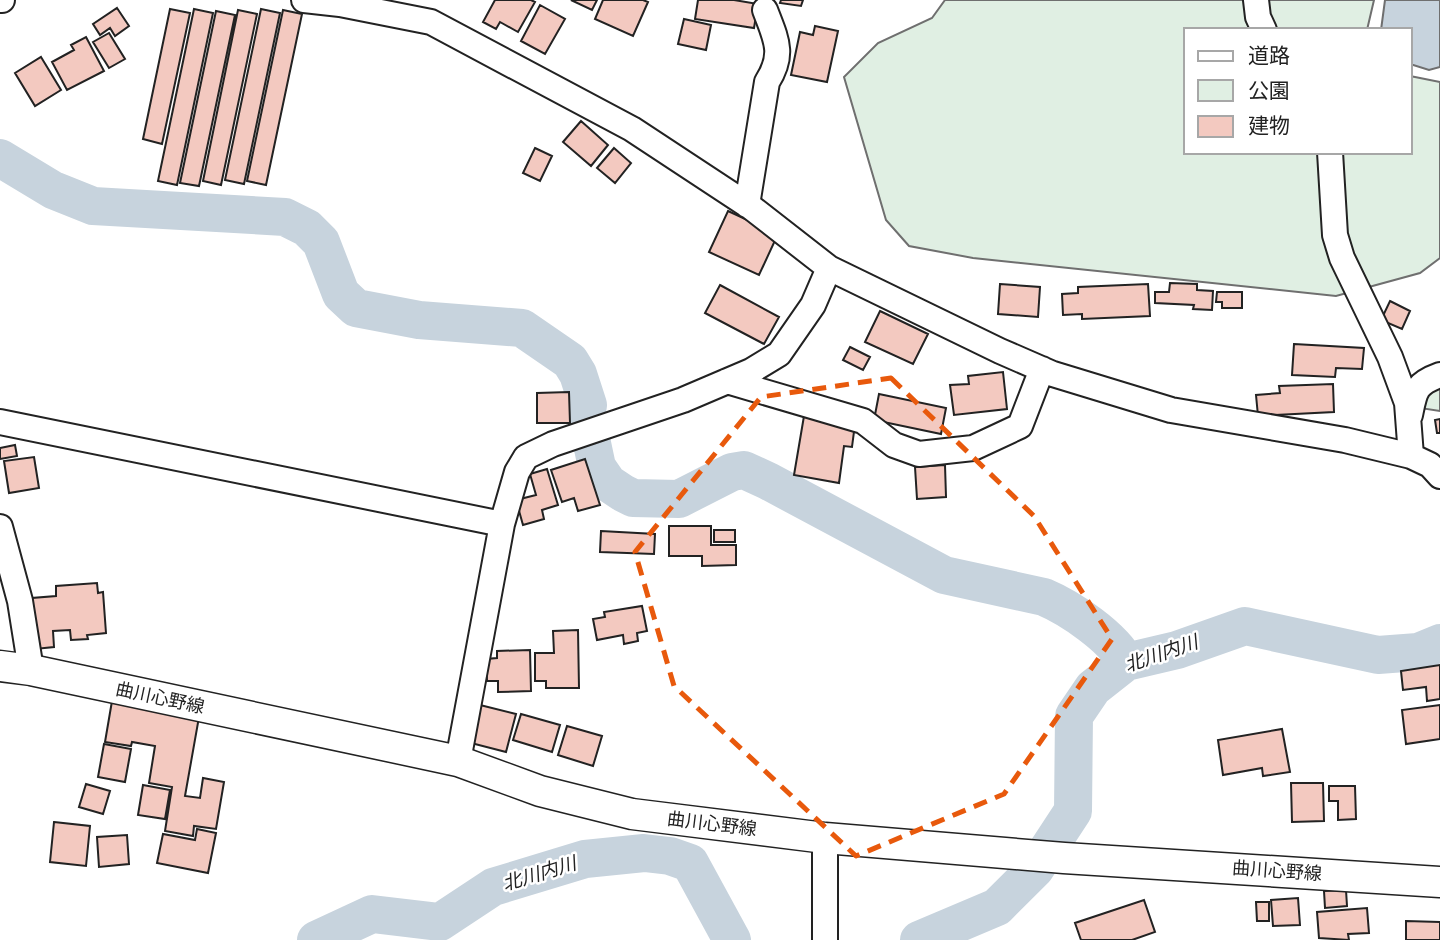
<svg xmlns="http://www.w3.org/2000/svg" width="1440" height="940" viewBox="0 0 1440 940" font-family="'Times New Roman','Noto Sans JP',serif">
<rect width="100%" height="100%" fill="#fff"/>
<path fill="#e0efe3" stroke="#6f6f6f" stroke-width="2" d="M945,0H1374L1367,30H1186V152H1410V76L1440,82V258L1420,273L1336,296L973,258L909,246L886,220L844,77L878,43L932,18Z
M1440,384V411L1420,408V393Z"/>
<path fill="#c7d3dd" stroke="#6f6f6f" stroke-width="2" d="M1385,0H1440V67L1429,70L1410,64V30H1381Z"/>
<g fill="none" stroke-linecap="round" stroke-linejoin="round">
<path stroke="#c7d3dd" stroke-width="38" d="M0,158L53,190L93,206L285,217L307,228L321,242L341,294L356,308L419,320L522,328L570,361L578,374L588,405L586,415L597,467L608,483L623,493L633,498L679,499L732,472L744,470L768,481L944,575L1044,597C1070,608 1113,637 1126,662
M316,940L372,914L440,922L493,887L585,859L644,853L670,856L690,863L732,940
M919,940L997,907L1035,869L1073,811L1074,716L1093,688L1126,662L1177,650L1245,626L1378,655L1418,652L1440,643"/>
</g>
<path fill="#f3c9c0" stroke="#222" stroke-width="2" d="M495,0H531L535,2L518,32L500,22L496,29L483,22Z
M571,0H597L592,10Z
M603,0H643L648,2L633,36L595,19Z
M698,0H734L758,4L754,28L695,19Z
M781,0H803L801,6L780,3Z
M540,5L565,19L545,54L521,41Z
M117,8L129,26L115,36L110,28L100,35L93,24Z
M170,9L190,13L162,144L143,139Z
M194,9L213,13L177,185L158,181Z
M261,9L280,13L244,184L225,180Z
M238,10L257,14L221,185L203,181Z
M283,10L302,14L266,185L247,181Z
M216,11L235,15L199,186L180,183Z
M684,19L711,25L706,50L678,44Z
M815,26L838,31L827,82L791,75L800,32L813,35Z
M109,33L125,59L109,68L93,42Z
M86,37L104,71L67,90L52,62L74,50L71,45Z
M41,57L61,90L35,106L15,73Z
M581,121L608,145L591,166L563,142Z
M535,148L552,156L540,181L523,173Z
M614,148L631,163L615,183L597,168Z
M728,211L778,234L759,275L709,252Z
M1170,283L1197,284V290L1213,291L1212,310L1193,309L1194,305L1155,303V292H1169Z
M1000,284L1040,287L1038,317L998,314Z
M1148,284L1150,316L1082,319V314L1063,315L1062,294L1078,293V287Z
M720,285L779,317L764,344L705,313Z
M1217,292H1242V308H1222V302H1216Z
M1390,301L1410,311L1402,329L1381,320Z
M880,311L928,334L913,364L865,342Z
M1294,344L1364,348L1362,369L1336,368L1335,377L1292,375Z
M850,347L870,357L863,370L843,360Z
M1003,372L1007,409L954,415L950,385L969,384L968,376Z
M1333,384L1334,412L1258,416L1256,395L1280,393L1279,386Z
M569,392L570,423H537V393Z
M879,394L946,408L941,434L874,420Z
M804,416L855,424L852,447L844,446L839,483L794,475Z
M1440,419V433H1437L1435,420Z
M15,445L17,456L0,459V448Z
M34,457L39,488L9,493L4,461Z
M585,459L600,505L578,511L574,498L562,502L551,470Z
M945,465L946,497L917,499L915,467Z
M547,469L558,505L542,510L544,519L523,525L516,500L536,495L530,474Z
M669,526H711V545H736V565L702,566V556H669Z
M714,530H735V542H714Z
M601,531L655,534L654,554L600,552Z
M97,583L98,593L103,592L106,633L87,635L88,639L71,640L70,630L53,631L54,647L35,649L32,598L56,596V586Z
M642,606L647,631L637,633L638,641L624,644L623,635L597,640L593,619L605,617L604,612Z
M578,630L579,688H546V681H535V653H554L553,631Z
M530,650L531,691L498,692V681H487L486,659L497,658V651Z
M1440,665V699L1427,701L1426,687L1403,690L1401,671Z
M112,701L199,717L185,796L200,798L203,778L224,782L216,829L194,826L193,836L165,831L172,787L149,783L155,746L132,742L131,746L105,742Z
M476,704L516,714L506,752L471,743Z
M1440,705V739L1406,744L1402,710Z
M521,714L560,725L552,752L513,740Z
M567,726L602,736L593,766L558,755Z
M1282,729L1290,772L1263,776L1262,768L1223,775L1218,740Z
M104,744L131,749L125,782L98,777Z
M1291,783H1323L1324,821L1292,822Z
M86,784L110,791L103,814L79,807Z
M143,785L170,790L165,819L138,815Z
M1329,786H1355L1356,819L1338,820V801H1329Z
M54,822L90,826L86,866L50,862Z
M197,829L216,833L208,873L157,863L163,834L195,840Z
M127,835L129,864L99,867L97,837Z
M1346,890L1347,906L1325,908L1324,891Z
M1298,898L1300,925L1273,926L1271,900Z
M1144,900L1155,932L1132,940H1081L1075,923Z
M1256,902H1269V921H1257Z
M1367,908L1369,933L1348,934L1349,940L1319,938L1317,912Z
M1406,921L1440,922V940H1406Z"/>
<g fill="none" stroke-linecap="round" stroke-linejoin="round">
<g stroke="#222" stroke-width="28">
<path id="minor" d="M0,0H2
M304,0L340,4L431,22L632,129L752,208L829,268L1000,351L1053,374L1171,410L1345,440L1411,456L1430,465L1440,476
M1256,0L1258,17L1264,30
M1330,152L1335,235L1342,258L1390,357L1407,403L1411,456
M747,205L767,82C785,54 776,39 765,10
M727,381L863,421L894,445L919,454L973,448L1020,426L1042,369
M1410,415C1415,391 1415,384 1440,375
M0,422L502,524
M0,527L20,601L31,670
M458,761L502,524L517,472L526,457L553,444L683,400L751,371L779,354L813,305L829,268
M825,940V838"/>
</g>
<g stroke="#222" stroke-width="33">
<path id="major" d="M0,666L31,670L458,761L540,791L632,814L825,838L1064,858L1440,882"/>
</g>
<use href="#minor" stroke="#fff" stroke-width="24"/>
<use href="#major" stroke="#fff" stroke-width="30"/>
</g>
<path fill="none" stroke="#e8590c" stroke-width="5" stroke-dasharray="14 9" stroke-linejoin="round" d="M891,378L1034,516L1112,639L1004,794L856,856L674,686L635,552L761,397Z"/>
<g text-anchor="middle" stroke-width="5" stroke-linejoin="round" paint-order="stroke">
<g font-size="18" fill="#222" stroke="#fff">
<text transform="translate(160 698) rotate(12)" y="6">曲川心野線</text>
<text transform="translate(712 824) rotate(7)" y="6">曲川心野線</text>
<text transform="translate(1277 871) rotate(4)" y="6">曲川心野線</text>
</g>
<g font-size="19" font-style="italic" fill="#222" stroke="#fff">
<text transform="translate(1161 653) rotate(-19)" y="7">北川内川</text>
<text transform="translate(539 873) rotate(-17)" y="7">北川内川</text>
</g>
</g>
<rect x="1184" y="28" width="228" height="126" fill="#ffffff" stroke="#a7a7a7" stroke-width="2"/>
<rect x="1198" y="51" width="35" height="10" fill="#ffffff" stroke="#a7a7a7" stroke-width="2"/>
<text x="1248" y="63" font-size="21" fill="#222222">道路</text>
<rect x="1198" y="80" width="35" height="21" fill="#e0efe3" stroke="#a7a7a7" stroke-width="2"/>
<text x="1248" y="98" font-size="21" fill="#222222">公園</text>
<rect x="1198" y="116" width="35" height="21" fill="#f3c9c0" stroke="#a7a7a7" stroke-width="2"/>
<text x="1248" y="133" font-size="21" fill="#222222">建物</text>
</svg>
